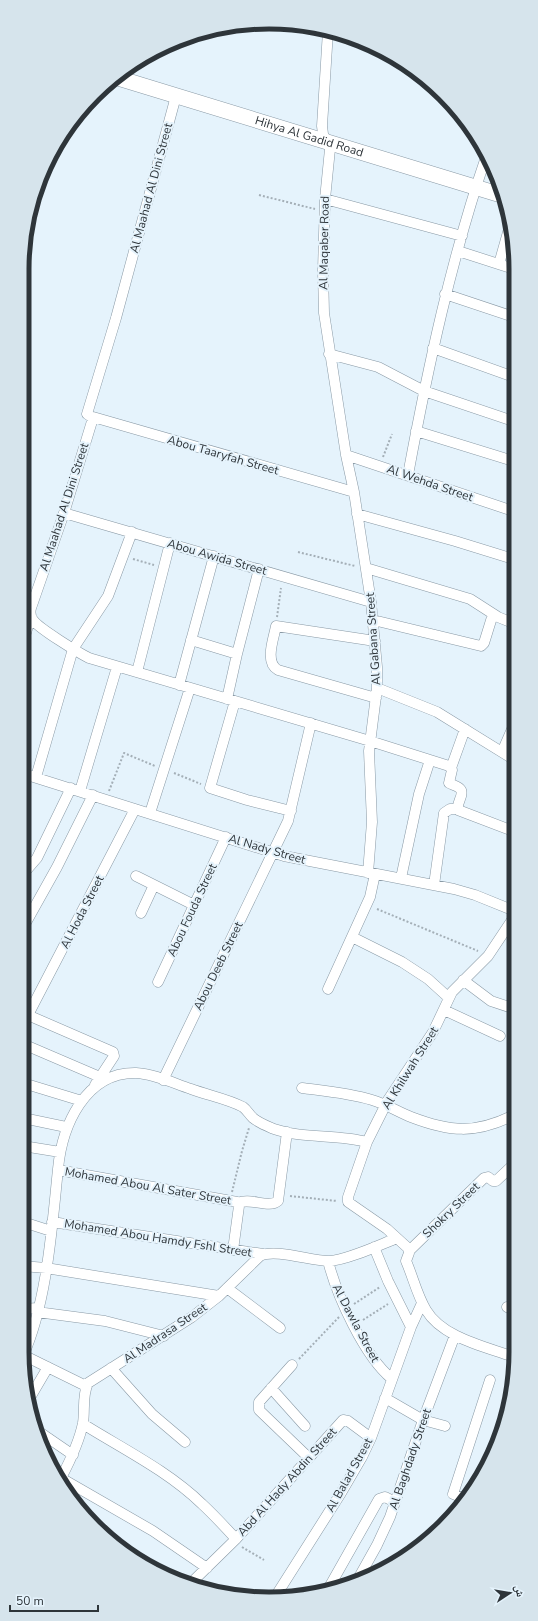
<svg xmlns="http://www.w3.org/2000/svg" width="538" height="1621" viewBox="0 0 538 1621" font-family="'Nunito Sans','Noto Naskh Arabic',sans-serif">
<rect width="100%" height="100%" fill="#e5f3fc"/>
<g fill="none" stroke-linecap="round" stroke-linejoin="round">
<g stroke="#8999a5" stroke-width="11">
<path id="minor" d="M328,31L322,126L323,134L330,149L325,199L323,271L324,313L346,455L354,492L371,602L377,667V688L369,751L372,822L368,873
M176,96L116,318L87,414L93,418L64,513L31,608C30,612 30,616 33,620C38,628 79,653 89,658L370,741L449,766L452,770L449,783C452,785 459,786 461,790C464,796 456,803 458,810L513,831
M325,199L462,236
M458,251L514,269
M499,264L510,225
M445,294L514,317
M433,348L514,377
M329,354L378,367L424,391L513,421
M93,417L354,492
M416,431L513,461
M346,455L513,511
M408,475C428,367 451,259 487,154
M64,513L371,602
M357,514L455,541L513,559
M366,568L470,599L498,617L513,623
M373,620L481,646L484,643L493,614
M25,636L31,616
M191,640L237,654L227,699
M375,641L276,626C274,638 264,662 278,670L376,698
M237,654L259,569
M137,672L170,543
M179,685L214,556
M377,688L437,712L513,759
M235,701L210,788L247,800L291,811
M502,752L513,727
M451,768L465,729
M24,774L284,856L454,889L475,895L512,910
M36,777L73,649L108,596L132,532
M80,791L117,667
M150,813L190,688
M24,873L37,858L71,788
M136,876L154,885
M401,878L419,794L430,760
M434,885L444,813L450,809H458
M141,913L154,885L194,905
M24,926L57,867L93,795
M352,937L402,962L428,979L449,998
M463,980L491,1001L512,1008
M158,982L226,837
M328,989L370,897L375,874
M444,1010L500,1036
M23,1013L113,1052L114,1056L95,1085
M28,1015L135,809
M23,1044L100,1077
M163,1080L288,821L311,723
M23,1083L82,1101
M302,1088C325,1091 349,1093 372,1100C386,1104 398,1112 411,1117C450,1132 475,1134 512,1116
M23,1118L66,1127
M367,1142L388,1100L433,1032L452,992L488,956L512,920
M23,1146L60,1152
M58,1170L237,1202L239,1206L233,1250
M238,1203C250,1197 269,1209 278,1201L287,1132
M23,1222L51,1231
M52,1222L263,1254
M374,1247L388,1281L411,1327
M409,1251L484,1178L488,1177L493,1181H496L512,1166
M328,1261C337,1296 364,1356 392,1379
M22,1266L46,1268L219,1296
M227,1288L280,1328
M507,1307L511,1309
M22,1309L38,1308
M37,1312L105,1321L164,1336
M23,1355L86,1386
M23,1356C47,1303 52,1227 58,1169C62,1126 85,1072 136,1073C155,1074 173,1083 191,1089C207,1095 228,1099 243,1107C247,1110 249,1114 253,1118C259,1123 267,1126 274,1129C304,1139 337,1134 367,1142L348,1197V1202L387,1229L409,1249V1253L406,1261C413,1277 417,1295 426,1310C442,1337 483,1346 511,1356
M292,1365L259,1402V1410L309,1458
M111,1368L152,1414L185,1442
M271,1388L305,1426
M31,1396L48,1367
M385,1398L423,1420L445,1426
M508,1408L511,1399
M83,1424C123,1449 168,1471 202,1504C214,1515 225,1527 236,1539
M38,1431L73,1455
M61,1478C70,1461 79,1443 83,1423C85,1411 82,1395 88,1383L192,1317L219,1296L260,1256C275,1248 314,1262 330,1261C350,1259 379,1245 397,1238
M61,1478L153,1531L207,1568
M465,1499L453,1494L490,1380
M358,1579L377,1545L390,1517L423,1420L455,1335
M191,1583L236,1539L343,1420L348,1421L371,1438
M327,1591L379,1499L385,1497L395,1502
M277,1594L341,1493L362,1457L371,1438L411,1327L422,1303"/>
</g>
<g stroke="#8999a5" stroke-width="16">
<g id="primary">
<path id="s1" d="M118,78L501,195"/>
</g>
</g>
<path stroke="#a4afb7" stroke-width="2" stroke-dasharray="2 2" stroke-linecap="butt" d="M259,195L315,209
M383,457L392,434
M298,552L355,566
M133,559L154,565
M277,617L281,588
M174,773L201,784
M109,791L124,753L155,766
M377,909L478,951
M232,1192L242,1151L249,1128
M290,1196L337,1201
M354,1304L380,1287
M363,1320L388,1304
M299,1359L339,1317
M242,1547L264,1560"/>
<use href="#minor" stroke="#fff" stroke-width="10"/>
<use href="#primary" stroke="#fff" stroke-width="15"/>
</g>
<g text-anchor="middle" stroke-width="4" stroke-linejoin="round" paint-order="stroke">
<g font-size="12" fill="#2e353a" stroke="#e5f3fc">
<text dy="4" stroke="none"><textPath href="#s1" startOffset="200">Hihya Al Gadid Road</textPath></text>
<text transform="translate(151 188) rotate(-75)" y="4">Al Maahad Al Dini Street</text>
<text transform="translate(324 243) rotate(-89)" y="4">Al Maqaber Road</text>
<text transform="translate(223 455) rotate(16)" y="4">Abou Taaryfah Street</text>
<text transform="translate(430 483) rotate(19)" y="4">Al Wehda Street</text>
<text transform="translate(64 507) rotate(-72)" y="4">Al Maahad Al Dini Street</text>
<text transform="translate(217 557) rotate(16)" y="4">Abou Awida Street</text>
<text transform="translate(373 639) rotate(-94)" y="4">Al Gabana Street</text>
<text transform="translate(267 849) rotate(16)" y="4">Al Nady Street</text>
<text transform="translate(192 910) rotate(-65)" y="4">Abou Fouda Street</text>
<text transform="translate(82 912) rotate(-63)" y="4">Al Hoda Street</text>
<text transform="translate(218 966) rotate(-64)" y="4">Abou Deeb Street</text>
<text transform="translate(410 1068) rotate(-58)" y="4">Al Khilwah Street</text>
<text transform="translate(148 1186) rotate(10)" y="4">Mohamed Abou Al Sater Street</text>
<text transform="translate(451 1210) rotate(-44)" y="4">Shokry Street</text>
<text transform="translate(158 1238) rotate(9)" y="4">Mohamed Abou Hamdy Fshl Street</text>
<text transform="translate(356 1323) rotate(62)" y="4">Al Dawla Street</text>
<text transform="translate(165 1333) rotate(-34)" y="4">Al Madrasa Street</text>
<text transform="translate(410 1459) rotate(-71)" y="4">Al Baghdady Street</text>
<text transform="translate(349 1475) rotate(-61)" y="4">Al Balad Street</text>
<text transform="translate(287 1482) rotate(-48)" y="4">Abd Al Hady Abdin Street</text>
</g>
</g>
<path d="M0 0H538V1621H0ZM269 29H269A240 240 0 0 1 509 269V1352A240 240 0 0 1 269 1592H269A240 240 0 0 1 29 1352V269A240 240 0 0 1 269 29Z" fill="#d6e4ec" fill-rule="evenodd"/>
<path fill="none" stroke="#2e353a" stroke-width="5" d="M269 29H269A240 240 0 0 1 509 269V1352A240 240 0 0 1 269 1592H269A240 240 0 0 1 29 1352V269A240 240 0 0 1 269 29Z"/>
<g transform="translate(510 1593) rotate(78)" stroke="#e5f3fc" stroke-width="3" paint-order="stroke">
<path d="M0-3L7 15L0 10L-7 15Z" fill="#2e353a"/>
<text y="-6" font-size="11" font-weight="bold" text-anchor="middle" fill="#2e353a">ش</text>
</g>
<path d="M10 1605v6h88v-6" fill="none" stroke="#2e353a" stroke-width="2"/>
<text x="16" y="1605" font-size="12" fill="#2e353a" stroke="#e5f3fc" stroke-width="3" paint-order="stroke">50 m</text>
</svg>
